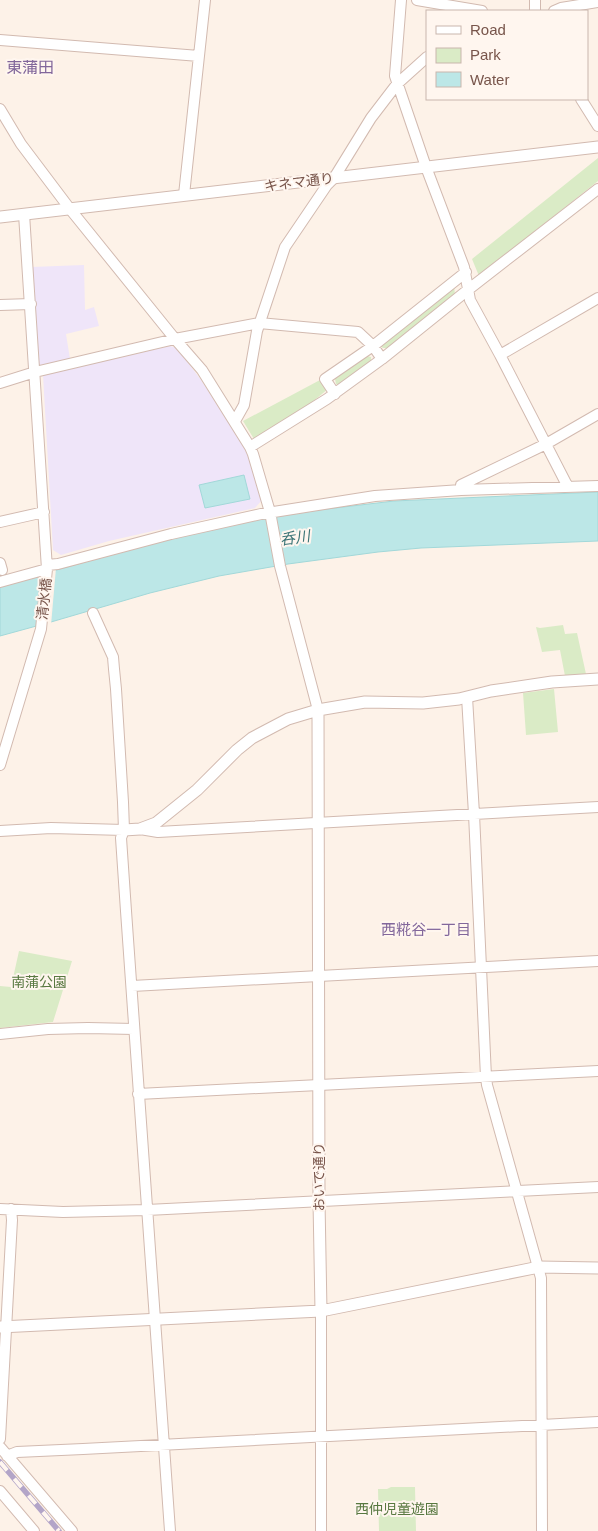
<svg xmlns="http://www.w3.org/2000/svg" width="598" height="1531" viewBox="0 0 598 1531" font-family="Helvetica,'Noto Sans JP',sans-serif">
<rect width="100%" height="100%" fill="#fdf2e8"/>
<path fill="#efe5f9" d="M84,265L85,310L94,307L99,326L66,334L70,359L40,365L37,362L31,267Z
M170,346L177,348L201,380L232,428L249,453L262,500L255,508L109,541L61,555L53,550L43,375Z"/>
<path fill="#daebc6" d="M598,158V181L479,276L472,259Z
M454,285L455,295L389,348H383L380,346Z
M367,356L371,357V361L339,385L336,384L335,379Z
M320,380L328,389L300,412L254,439L243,421Z
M563,625L565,634L577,633L586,674L565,676L560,650L542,652L536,627L540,628Z
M554,689L558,732L526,735L523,693Z
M19,951L72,961L53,1022L0,1028V986L11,987Z
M391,1487H415L416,1531H379L378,1489H387Z"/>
<path fill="#bce7e7" stroke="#a2d8d9" d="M244,475L250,499L205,508L199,485Z
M598,492V541L421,548L378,552L288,564L219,576L150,593L51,622L0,636V586L159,541L244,522L318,510L394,501Z"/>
<path fill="#fdf2e8" d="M56,568L51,625L37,628L42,573Z"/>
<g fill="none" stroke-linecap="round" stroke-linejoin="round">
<g stroke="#d2bab0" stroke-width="12">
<path id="minor" d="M401,0L395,76L426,167L464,267L470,300L500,355L568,487
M417,0L482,11
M535,11V0
M554,11L561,8L598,2
M0,40L199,56
M581,99L598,126
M0,109L21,144L70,209L175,339L202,370L250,447L253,454L270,512L280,566L318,710
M184,195L205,0
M0,305L31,304
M500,355L598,298
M0,383L35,372L175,339L259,323L358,332L373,346L382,359
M335,394L325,379L373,346L466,272
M235,421L244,405L257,331L285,247L327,185L334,178L371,118L397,84L427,57
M250,447L327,399L382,359L469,289L598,189
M461,490V485L546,444L598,414
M0,522L44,512
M0,563L2,570
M47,565L58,564L171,534L261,514L375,496L461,490L598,486
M0,582L47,569
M93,613L113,657L114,669L116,689L123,802L124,830L121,838L126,911L170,1531
M467,697L474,814L486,1077L487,1085L541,1278L542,1531
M0,765L41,629L47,569L24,214
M140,829L158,832L598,807
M0,831L51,828L124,830
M132,986L598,961
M0,1034L48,1029L88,1028L134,1029
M138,1094L598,1071
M0,1209L63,1212L147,1210L598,1187
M321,1311V1531
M0,1439L12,1220L11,1209
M0,1447L72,1531
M7,1456L17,1452L83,1449L598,1422
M0,1491L34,1531"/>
</g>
<g stroke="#d2bab0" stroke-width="13">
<path id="tertiary" d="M0,217L598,147
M318,710L319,1201L321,1311
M124,830L140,829L156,823L197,790L237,750L252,738L288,719L318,710L365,702L423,703L459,699L491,691L552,682L598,679
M0,1327L321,1311L539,1267L598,1268"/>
</g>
<use href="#minor" stroke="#fff" stroke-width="10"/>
<use href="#tertiary" stroke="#fff" stroke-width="11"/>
<g stroke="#b3a5c8" stroke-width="5.5">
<path id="rail" d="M0,1462L59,1531"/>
</g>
<use href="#rail" stroke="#fff6ef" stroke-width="4" stroke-dasharray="11" stroke-linecap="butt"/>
</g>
<g text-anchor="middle" stroke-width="4" stroke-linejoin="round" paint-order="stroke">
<g font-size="14" fill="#78554b" stroke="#fff6ef">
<text transform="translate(299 182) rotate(-7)" y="5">キネマ通り</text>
<text transform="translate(44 599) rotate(-84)" y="5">清水橋</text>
<text transform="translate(319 1177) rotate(-90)" y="5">おいで通り</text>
</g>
<g font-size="14" fill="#587840" stroke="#fff6ef">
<text x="39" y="987">南蒲公園</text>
<text x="397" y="1514">西仲児童遊園</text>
</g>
<g font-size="15" font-style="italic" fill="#3b7476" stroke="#fff6ef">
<text transform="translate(295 538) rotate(-8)" y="5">呑川</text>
</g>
<g font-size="15" fill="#82679b" stroke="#fff6ef">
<text x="426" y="935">西糀谷一丁目</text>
</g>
<g font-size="16" fill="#82679b" stroke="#fff6ef">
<text x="30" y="73">東蒲田</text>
</g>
</g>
<rect x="426" y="10" width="162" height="90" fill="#fff6ef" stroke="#c9b6ad"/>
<rect x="436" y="26" width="25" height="8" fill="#ffffff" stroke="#c9b6ad"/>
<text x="470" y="35" font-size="15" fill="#78554b">Road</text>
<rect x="436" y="48" width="25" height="15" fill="#daebc6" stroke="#c9b6ad"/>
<text x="470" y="60" font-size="15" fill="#78554b">Park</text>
<rect x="436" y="72" width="25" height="15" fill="#bce7e7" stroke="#c9b6ad"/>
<text x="470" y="85" font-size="15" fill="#78554b">Water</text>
</svg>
